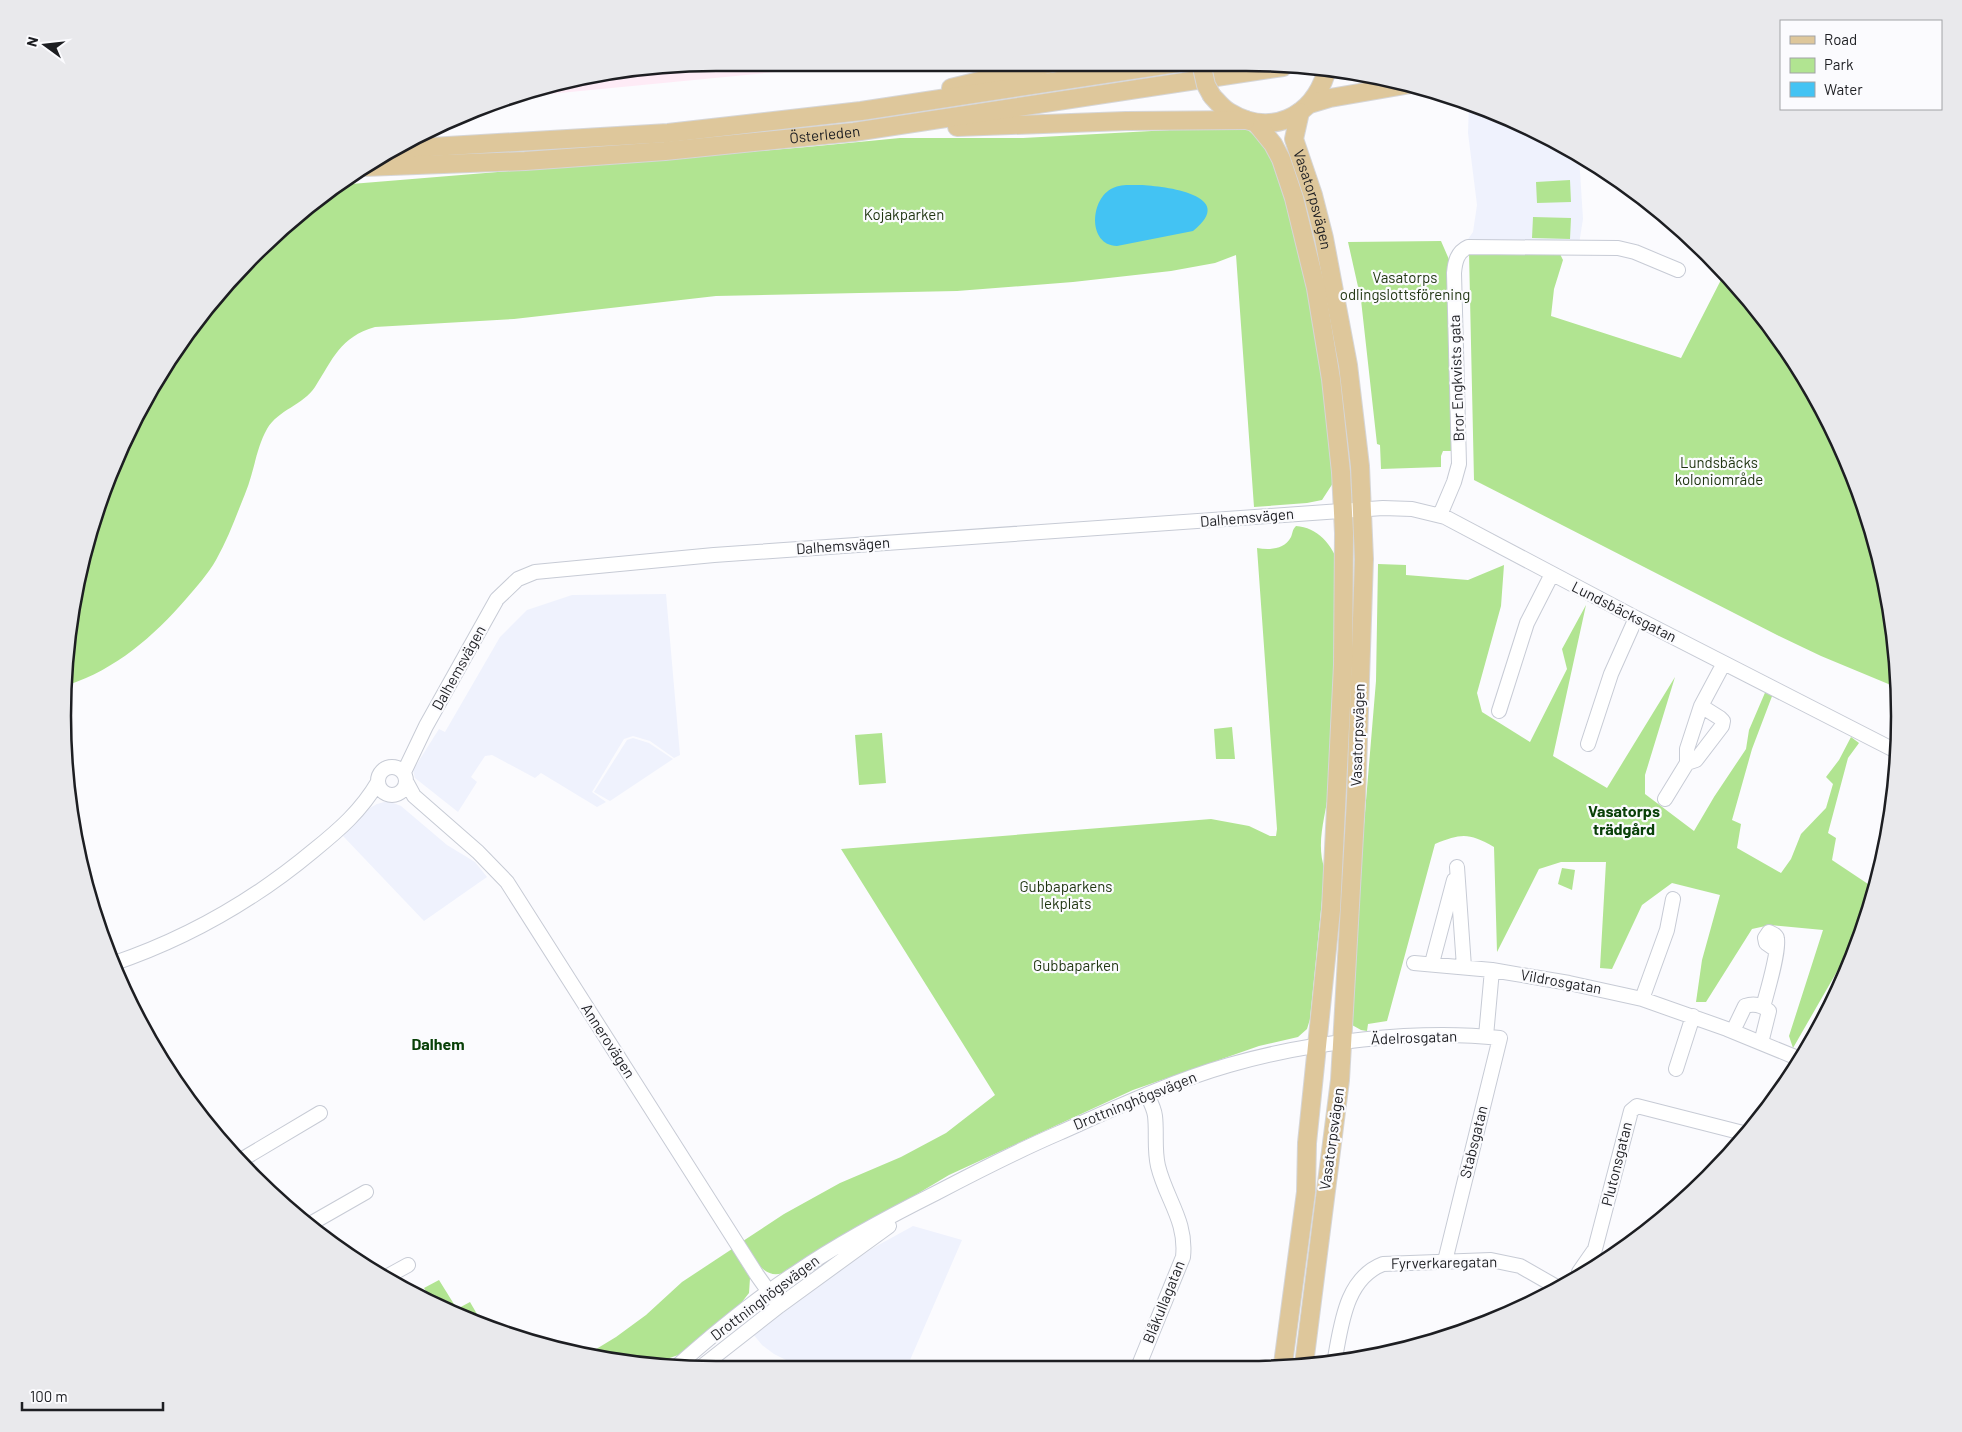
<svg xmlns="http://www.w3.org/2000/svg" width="1962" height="1432" viewBox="0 0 1962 1432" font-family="Barlow,sans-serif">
<rect width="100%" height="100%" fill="#fbfbfe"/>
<path fill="#feebf6" d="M716,63H869L508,98L547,85Z"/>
<path fill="#eff2fd" d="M1469,103L1496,112L1579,156L1583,219L1579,244L1466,242L1473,232L1477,205L1468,133Z
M666,594L680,755L674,758L650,741L633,736L624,739L592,792L606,802L597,807L541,773L535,778L492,755L485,756L471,777L477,782L458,812L415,778L413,770L439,729L445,732L500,637L527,610L572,595Z
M633,738L649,743L673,759L610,801L594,792L627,740Z
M388,801L401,806L447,845L475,862L487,877L424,921L343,836L368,809L377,804Z
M913,1226L962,1240L907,1367H800L774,1354L762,1345L753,1334L821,1283L873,1248Z"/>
<path fill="#b1e491" d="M1225,127L1248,130L1263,143L1277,161L1302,260L1321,358L1334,468L1333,483L1322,500L1307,503L1254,507L1236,255L1215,263L1171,271L1073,282L957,291L716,296L514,319L375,327C340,337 333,359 315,387C303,405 278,410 267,429C256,448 254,473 245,494C236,516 228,539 216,560C208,574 197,586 186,599C153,637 116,669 68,685V630L85,547L130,427L224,285L339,185L807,147L900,138H1023Z
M1570,180L1571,202L1537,203L1536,182Z
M1533,217L1571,218L1570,239L1532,238Z
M1441,241L1451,264L1455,451H1443L1441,456V467L1381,469L1380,445L1377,444L1361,300L1348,242Z
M1469,252H1559L1563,260L1554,289L1551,316L1681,358L1724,274L1764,318L1832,427L1877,547L1898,673V688L1821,656L1777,635L1474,480Z
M1296,526C1317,527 1333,545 1338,564C1341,579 1337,602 1337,618C1336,674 1335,732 1329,788C1326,816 1315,843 1325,870L1310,1019L1307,1029L1298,1037L1259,1046L1133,1090L949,1175L788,1271C764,1283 755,1259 743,1241L784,1214L840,1183L901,1157L946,1133L995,1095L841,849L1211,819L1249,826L1270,836H1276L1277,829L1257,548C1269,550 1284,550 1291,537C1293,532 1292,530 1296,526Z
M1378,564L1406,565V575L1468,580L1504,565L1501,606L1477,693L1482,712L1530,742L1567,669L1562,649L1586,605L1553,756L1607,788L1675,677L1645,775V794L1694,831L1714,797L1746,749L1749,730L1767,688L1774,691L1752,749L1732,820L1741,824L1737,848L1781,873L1791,859L1801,834L1826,808L1833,784L1826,777L1839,760L1851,737L1859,743L1848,758L1828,833L1836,838L1832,860L1874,888L1865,926L1849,961H1843L1793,1048L1789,1036L1823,930L1770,925L1752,929L1706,1002H1696L1702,960L1720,895L1672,883L1642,905L1612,969L1600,968L1606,862H1561L1539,869L1497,952L1494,847C1469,833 1462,833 1435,844L1387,1021L1368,1024L1367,1031L1361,1030L1352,1025L1348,1016L1376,681Z
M1232,727L1235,759H1216L1214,729Z
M882,733L886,783L859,785L855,735Z
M1562,868L1575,870L1572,890L1558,884Z
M732,1249L750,1278L749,1293L738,1307L681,1354L664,1360L658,1366L588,1354L616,1337L646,1315L682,1282Z
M439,1280L457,1309L470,1302L481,1321L480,1322L435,1305L424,1288Z"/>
<path fill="#43c3f3" d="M1140,185C1165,186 1239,195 1193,231L1117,246C1087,245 1090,198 1113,188C1120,184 1132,185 1140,185Z"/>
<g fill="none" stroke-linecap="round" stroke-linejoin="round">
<g stroke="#c7cbd5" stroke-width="16">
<path id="minor" d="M1440,515L1454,482L1459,464L1454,273C1455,262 1457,252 1468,247L1618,248L1635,252L1678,270
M1499,711L1527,623L1552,574
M1588,744L1611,674L1636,618
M1687,763L1696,760L1722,726L1723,721L1720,718L1701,706
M378 781a14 14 0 1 1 28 0a14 14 0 1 1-28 0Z
M404,772L426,726L497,599L518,579L535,572L714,555L1383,508L1412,509L1445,517L1636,618L1896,751
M407,783L414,796L478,852L507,882L757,1275L779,1306
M1665,799L1687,763V749L1701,706L1724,663
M1457,867L1464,967
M1414,963L1492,970
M1432,963L1454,880
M112,964C186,939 253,901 313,851C339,830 361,811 378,782
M1642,999L1667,930L1673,899
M1763,1007C1767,992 1779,953 1777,939C1777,935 1773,934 1769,932L1765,938L1766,943L1776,950
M1733,1031L1745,1006C1754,1003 1762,1005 1769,1011L1761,1043
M1486,1036L1492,970L1569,983L1642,999L1727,1029L1800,1059
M1676,1069L1693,1016
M241,1160L320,1113
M310,1224L366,1192
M1579,1272L1595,1249L1631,1111L1637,1106L1747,1134
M388,1276L408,1265
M1334,1363C1341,1329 1344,1279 1383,1264L1491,1260L1520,1266L1555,1286
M1139,1365L1183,1257C1187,1221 1166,1199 1158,1166C1154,1149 1157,1132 1155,1116C1154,1108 1150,1101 1147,1095
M675,1368C713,1334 754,1300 797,1272C841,1242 888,1217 936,1193C976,1172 1017,1151 1059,1133C1115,1108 1170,1082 1229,1065C1308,1042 1417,1029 1500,1038L1445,1261
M700,1368L779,1306L889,1226"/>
</g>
<g stroke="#d6d6d7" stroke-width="20">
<g id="major">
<path d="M951,88L1052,63"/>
<path d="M1212,96C1217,101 1222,108 1229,112C1270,137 1312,118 1326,73"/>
<path d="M1310,104L1330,98L1411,84"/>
<path id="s1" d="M1300,112L1294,139L1313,195L1324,238L1348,365L1360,466L1364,559L1356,800L1340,1080L1304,1364"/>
<path d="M1256,123L1273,144L1281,159L1294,198L1316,288L1331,379L1341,472L1344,533L1343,665L1331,910L1307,1143L1306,1192L1283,1364"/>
<path d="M957,127L1126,121L1246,120"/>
<path d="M397,149L668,133L861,111L1177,63"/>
<path id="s2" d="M364,167L525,161L665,151L854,132L1283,67"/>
</g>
</g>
<use href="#minor" stroke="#fff" stroke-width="14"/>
<use href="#major" stroke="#dec79b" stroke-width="18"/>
<g stroke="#d6d6d7" stroke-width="20" stroke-linecap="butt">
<path id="major-bridge" d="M1201,63L1206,85L1212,96"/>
</g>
<use href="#major-bridge" stroke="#dec79b" stroke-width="18"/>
</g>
<g text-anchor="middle" stroke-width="4.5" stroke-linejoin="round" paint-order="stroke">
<g font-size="15" fill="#1d1e22" stroke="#fbfbfe">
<text dy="5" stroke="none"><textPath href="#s2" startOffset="462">Österleden</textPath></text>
<text dy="5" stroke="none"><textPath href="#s1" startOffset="91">Vasatorpsvägen</textPath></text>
<text transform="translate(1457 378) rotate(-92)" y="5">Bror Engkvists gata</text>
<text transform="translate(1247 518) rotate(-5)" y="5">Dalhemsvägen</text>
<text transform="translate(843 546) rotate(-4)" y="5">Dalhemsvägen</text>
<text transform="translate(1624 612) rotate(27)" y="5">Lundsbäcksgatan</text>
<text transform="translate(459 668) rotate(-61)" y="5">Dalhemsvägen</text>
<text transform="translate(1358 735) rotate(-88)" y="5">Vasatorpsvägen</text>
<text transform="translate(1561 982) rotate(10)" y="5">Vildrosgatan</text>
<text transform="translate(1414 1038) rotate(-2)" y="5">Ädelrosgatan</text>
<text transform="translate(608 1041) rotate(57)" y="5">Annerovägen</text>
<text transform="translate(1135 1101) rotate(-22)" y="5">Drottninghögsvägen</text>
<text transform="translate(1332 1139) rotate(-82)" y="5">Vasatorpsvägen</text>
<text transform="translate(1474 1142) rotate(-76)" y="5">Stabsgatan</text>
<text transform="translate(1617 1164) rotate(-76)" y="5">Plutonsgatan</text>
<text transform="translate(1444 1263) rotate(-1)" y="5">Fyrverkaregatan</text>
<text transform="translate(765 1298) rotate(-37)" y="5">Drottninghögsvägen</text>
<text transform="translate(1164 1302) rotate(-68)" y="5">Blåkullagatan</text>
</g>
<g font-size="15" fill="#1f3410" stroke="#fbfbfe">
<text x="904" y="220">Kojakparken</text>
<text x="1405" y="283">Vasatorps<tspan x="1405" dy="17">odlingslottsförening</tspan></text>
<text x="1719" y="468">Lundsbäcks<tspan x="1719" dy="17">koloniområde</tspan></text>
<text x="1066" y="892">Gubbaparkens<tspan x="1066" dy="17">lekplats</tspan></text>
<text x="1076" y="971">Gubbaparken</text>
</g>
<g font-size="16" font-weight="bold" fill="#094008" stroke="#fbfbfe">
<text x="1624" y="817">Vasatorps<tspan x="1624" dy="18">trädgård</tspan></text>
<text x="438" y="1050">Dalhem</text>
</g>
</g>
<path d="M0 0H1962V1432H0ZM716 71H1246A645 645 0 0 1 1891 716V716A645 645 0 0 1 1246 1361H716A645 645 0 0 1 71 716V716A645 645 0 0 1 716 71Z" fill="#e9e9ec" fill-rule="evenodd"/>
<path fill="none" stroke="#1d1e22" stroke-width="2.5" d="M716 71H1246A645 645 0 0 1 1891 716V716A645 645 0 0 1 1246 1361H716A645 645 0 0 1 71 716V716A645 645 0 0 1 716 71Z"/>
<rect x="1780" y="20" width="162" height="90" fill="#fbfbfe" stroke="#a2a3a6"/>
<rect x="1790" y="36" width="25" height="8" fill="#dec79b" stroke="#a2a3a6"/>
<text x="1824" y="45" font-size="15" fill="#1d1e22">Road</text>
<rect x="1790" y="58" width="25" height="15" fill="#b1e491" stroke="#a2a3a6"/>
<text x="1824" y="70" font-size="15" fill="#1d1e22">Park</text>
<rect x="1790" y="82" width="25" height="15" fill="#43c3f3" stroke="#a2a3a6"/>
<text x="1824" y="95" font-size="15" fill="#1d1e22">Water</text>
<g transform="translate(45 45) rotate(285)" stroke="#fbfbfe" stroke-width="4" paint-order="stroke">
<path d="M0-4L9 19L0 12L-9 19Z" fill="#1d1e22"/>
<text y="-8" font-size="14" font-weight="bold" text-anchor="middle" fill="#1d1e22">N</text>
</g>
<path d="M22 1402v8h141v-8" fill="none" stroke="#1d1e22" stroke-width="2.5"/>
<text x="30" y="1402" font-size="15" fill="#1d1e22" stroke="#fbfbfe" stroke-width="4" paint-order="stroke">100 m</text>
</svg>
